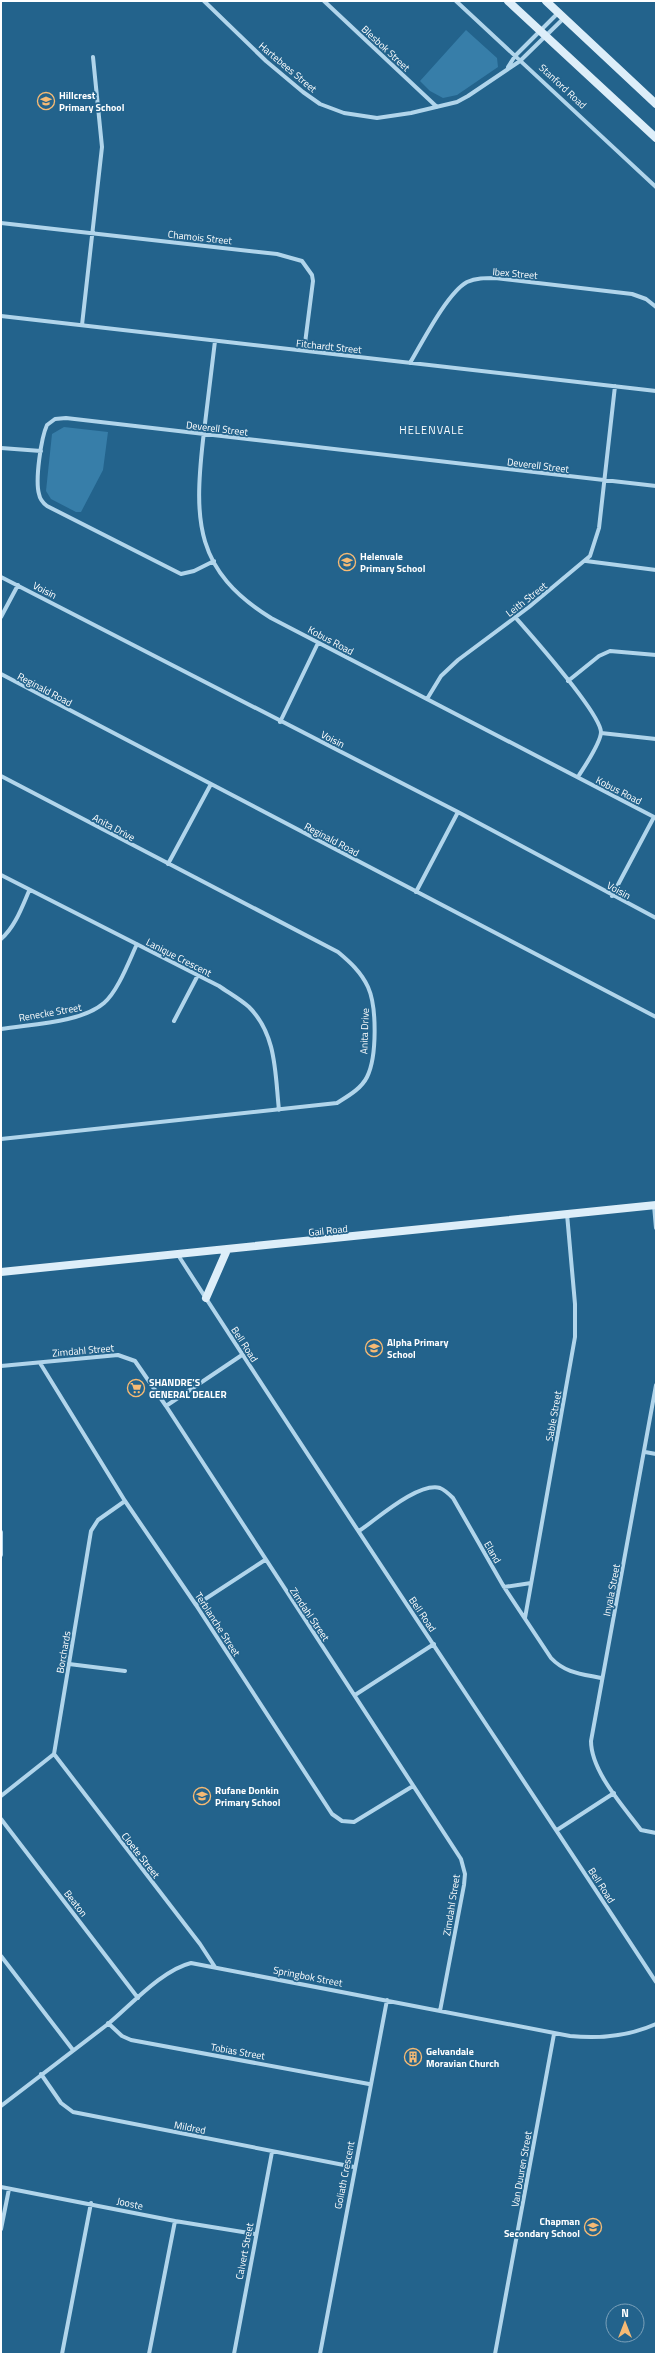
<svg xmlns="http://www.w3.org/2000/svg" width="657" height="2355" viewBox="0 0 657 2355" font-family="'Titillium Web',sans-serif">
<rect width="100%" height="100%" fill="#23638c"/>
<path fill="#377ea9" d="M466,30L497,58L498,67L457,95L443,98L430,91L420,81Z
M64,427L108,432L103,470L81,512H76L51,499L46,491L52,434Z"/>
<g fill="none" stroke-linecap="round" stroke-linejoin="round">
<path stroke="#b1d5eb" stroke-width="4" d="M204,1L266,61L303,92L320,104L344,113L377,118L411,113L457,102L468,96L520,61L564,18
M324,1L437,107
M456,1L656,187
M508,67L515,56L558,13
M1,223L277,254L302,261L312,275L313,281L304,351
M1,316L656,391
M82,325L102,147L93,57
M215,341C211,374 207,407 203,440C194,521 195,571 271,618L656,818
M410,363C422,343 447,293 467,282C476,278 485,278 495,278L632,294L646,299L656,307
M1,448L41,451
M214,561L194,571L181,574L47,506C43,503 40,500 39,494C35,480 41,438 47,425L55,419L66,418L656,486
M586,561L656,570
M1,577L458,812L656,918
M1,617L18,585
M516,618C531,635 600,713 601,732C601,743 584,767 578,777
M1,674L656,1017
M568,681L599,656L610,651L656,655
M427,699L441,676L458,660L529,607L590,556L599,528L615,386
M280,722L318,643
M601,733L656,739
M1,776L338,952C350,962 361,972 368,987C377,1007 377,1057 367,1077C361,1089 348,1096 337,1103L1,1139
M168,864L211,784
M1,875L219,986C229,993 240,999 249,1007C277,1035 275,1074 279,1110
M416,892L458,812
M612,896L654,817
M1,939C15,927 22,907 29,891
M174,1021L198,975
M1,1029C31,1024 81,1023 104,1003C118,991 129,961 137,944
M654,1205L656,1228
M178,1255C335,1499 497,1739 656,1982
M40,1363L125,1501L196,1605L332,1814L342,1821L354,1822L413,1786
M1,1366L118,1355L135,1361L166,1406L461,1859L465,1874L464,1885L440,2011
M656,1385L591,1741C591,1771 623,1806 641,1830L656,1833
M166,1406L242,1355
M645,1452L656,1454
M359,1531C377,1519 418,1482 440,1488C445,1490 449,1494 453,1498L504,1587L551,1658C565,1673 582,1674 601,1678
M1,1532V1555
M504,1587L531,1583
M196,1605L265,1560
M525,1618L575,1337V1304L567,1214
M69,1664L125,1671
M355,1695L434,1644
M54,1754L200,1944L215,1967
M1,1796L54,1754L91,1531L98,1520L125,1501
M1,1819L138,1998
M557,1830L614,1793
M1,1956L73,2050
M108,2023L122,2036L131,2040L369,2084
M41,2074L61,2103L73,2112L354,2167
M1,2106C37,2078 73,2051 108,2024C131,2005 162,1970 191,1963L570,2036C599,2039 629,2036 656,2024
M1,2187L175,2221L255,2234
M1,2229L9,2189
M62,2354L91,2203
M149,2354L175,2221
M234,2354L272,2152
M320,2354L387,2000
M495,2354L554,2034"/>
<path stroke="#ddeef9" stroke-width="8" d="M508,1L656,138
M546,1L656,104
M1,1272L656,1205
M206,1298L227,1250"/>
</g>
<defs>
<g id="school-ring" transform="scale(0.9)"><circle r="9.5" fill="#23638c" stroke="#f6ba74" stroke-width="1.5"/><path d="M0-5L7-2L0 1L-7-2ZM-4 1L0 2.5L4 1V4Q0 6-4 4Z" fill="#f6ba74"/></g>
<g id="supermarket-ring" transform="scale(0.9)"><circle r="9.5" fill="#23638c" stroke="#f6ba74" stroke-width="1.5"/><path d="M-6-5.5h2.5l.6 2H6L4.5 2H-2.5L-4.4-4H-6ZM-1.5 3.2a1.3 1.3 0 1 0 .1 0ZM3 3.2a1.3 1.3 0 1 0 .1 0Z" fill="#f6ba74"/></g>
<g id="building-ring" transform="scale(0.9)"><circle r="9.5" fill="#23638c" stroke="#f6ba74" stroke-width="1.5"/><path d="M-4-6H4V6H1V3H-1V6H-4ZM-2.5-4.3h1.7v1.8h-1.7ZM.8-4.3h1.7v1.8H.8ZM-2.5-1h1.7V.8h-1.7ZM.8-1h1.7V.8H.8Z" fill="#f6ba74"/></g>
</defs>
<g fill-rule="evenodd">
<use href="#school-ring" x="46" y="101"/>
<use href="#school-ring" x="347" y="562"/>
<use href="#school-ring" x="374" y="1348"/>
<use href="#supermarket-ring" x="136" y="1388"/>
<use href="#school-ring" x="202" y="1796"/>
<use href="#building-ring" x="413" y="2057"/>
<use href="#school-ring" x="593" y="2227"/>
</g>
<g text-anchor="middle" stroke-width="3.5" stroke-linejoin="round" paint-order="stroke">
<g font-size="10" fill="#fff" stroke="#23638c">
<text transform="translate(386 48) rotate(43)" y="4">Blesbok Street</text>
<text transform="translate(288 67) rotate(40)" y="4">Hartebees Street</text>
<text transform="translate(563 86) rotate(43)" y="4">Stanford Road</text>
<text transform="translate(200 237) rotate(6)" y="4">Chamois Street</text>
<text transform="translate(515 273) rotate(5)" y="4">Ibex Street</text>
<text transform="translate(329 346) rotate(6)" y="4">Fitchardt Street</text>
<text transform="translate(217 428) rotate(7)" y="4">Deverell Street</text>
<text transform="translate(538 465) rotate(7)" y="4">Deverell Street</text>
<text transform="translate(45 590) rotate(27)" y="4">Voisin</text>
<text transform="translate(526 599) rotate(-38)" y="4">Leith Street</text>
<text transform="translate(331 640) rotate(28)" y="4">Kobus Road</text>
<text transform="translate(45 689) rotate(28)" y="4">Reginald Road</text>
<text transform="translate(333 739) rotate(27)" y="4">Voisin</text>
<text transform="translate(619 790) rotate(27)" y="4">Kobus Road</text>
<text transform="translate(114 827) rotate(28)" y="4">Anita Drive</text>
<text transform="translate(332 839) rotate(28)" y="4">Reginald Road</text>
<text transform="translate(619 890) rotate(28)" y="4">Voisin</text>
<text transform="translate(179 957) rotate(27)" y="4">Lanique Crescent</text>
<text transform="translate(50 1012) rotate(-10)" y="4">Renecke Street</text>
<text transform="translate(364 1031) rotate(-88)" y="4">Anita Drive</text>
<text transform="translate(328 1230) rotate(-6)" y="4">Gail Road</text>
<text transform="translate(245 1344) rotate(57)" y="4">Bell Road</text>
<text transform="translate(83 1350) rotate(-5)" y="4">Zimdahl Street</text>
<text transform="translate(553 1416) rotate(-80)" y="4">Sable Street</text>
<text transform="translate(493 1552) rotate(60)" y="4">Eland</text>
<text transform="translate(611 1590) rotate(-79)" y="4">Inyala Street</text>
<text transform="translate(310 1614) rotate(56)" y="4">Zimdahl Street</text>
<text transform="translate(423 1614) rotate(56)" y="4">Bell Road</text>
<text transform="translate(218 1624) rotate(57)" y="4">Terblanche Street</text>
<text transform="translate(63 1652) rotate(-80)" y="4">Borchards</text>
<text transform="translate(141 1855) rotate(52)" y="4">Cloete Street</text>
<text transform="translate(602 1885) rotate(57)" y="4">Bell Road</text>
<text transform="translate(76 1903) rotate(52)" y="4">Beaton</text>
<text transform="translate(451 1905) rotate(-81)" y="4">Zimdahl Street</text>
<text transform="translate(308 1976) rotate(11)" y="4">Springbok Street</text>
<text transform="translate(238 2051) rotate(10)" y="4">Tobias Street</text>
<text transform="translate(190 2127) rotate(11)" y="4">Mildred</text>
<text transform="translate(521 2169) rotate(-80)" y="4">Van Duuren Street</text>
<text transform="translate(344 2175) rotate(-79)" y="4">Goliath Crescent</text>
<text transform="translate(130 2203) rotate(12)" y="4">Jooste</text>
<text transform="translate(244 2251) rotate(-79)" y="4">Calvert Street</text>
</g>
<g font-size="10" font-weight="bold" fill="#fff" stroke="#23638c" text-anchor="start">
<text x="59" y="99">Hillcrest<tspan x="59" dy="12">Primary School</tspan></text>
<text x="360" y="560">Helenvale<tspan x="360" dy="12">Primary School</tspan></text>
<text x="387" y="1346">Alpha Primary<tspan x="387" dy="12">School</tspan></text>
<text x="149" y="1386">SHANDRE'S<tspan x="149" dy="12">GENERAL DEALER</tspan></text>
<text x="215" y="1794">Rufane Donkin<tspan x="215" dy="12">Primary School</tspan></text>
<text x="426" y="2055">Gelvandale<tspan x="426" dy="12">Moravian Church</tspan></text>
<text x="580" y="2225" text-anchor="end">Chapman<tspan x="580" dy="12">Secondary School</tspan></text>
</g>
<g font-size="11" letter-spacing="1" fill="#fff" stroke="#23638c">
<text x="432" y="434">HELENVALE</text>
</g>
</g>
<rect width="657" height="2355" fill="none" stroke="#ffffff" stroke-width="4"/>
<g transform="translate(625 2323)"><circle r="19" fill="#23638c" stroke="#7ba1ba"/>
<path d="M0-3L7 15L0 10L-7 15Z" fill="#f6ba74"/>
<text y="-6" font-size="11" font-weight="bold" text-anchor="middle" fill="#ffffff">N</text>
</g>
</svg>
